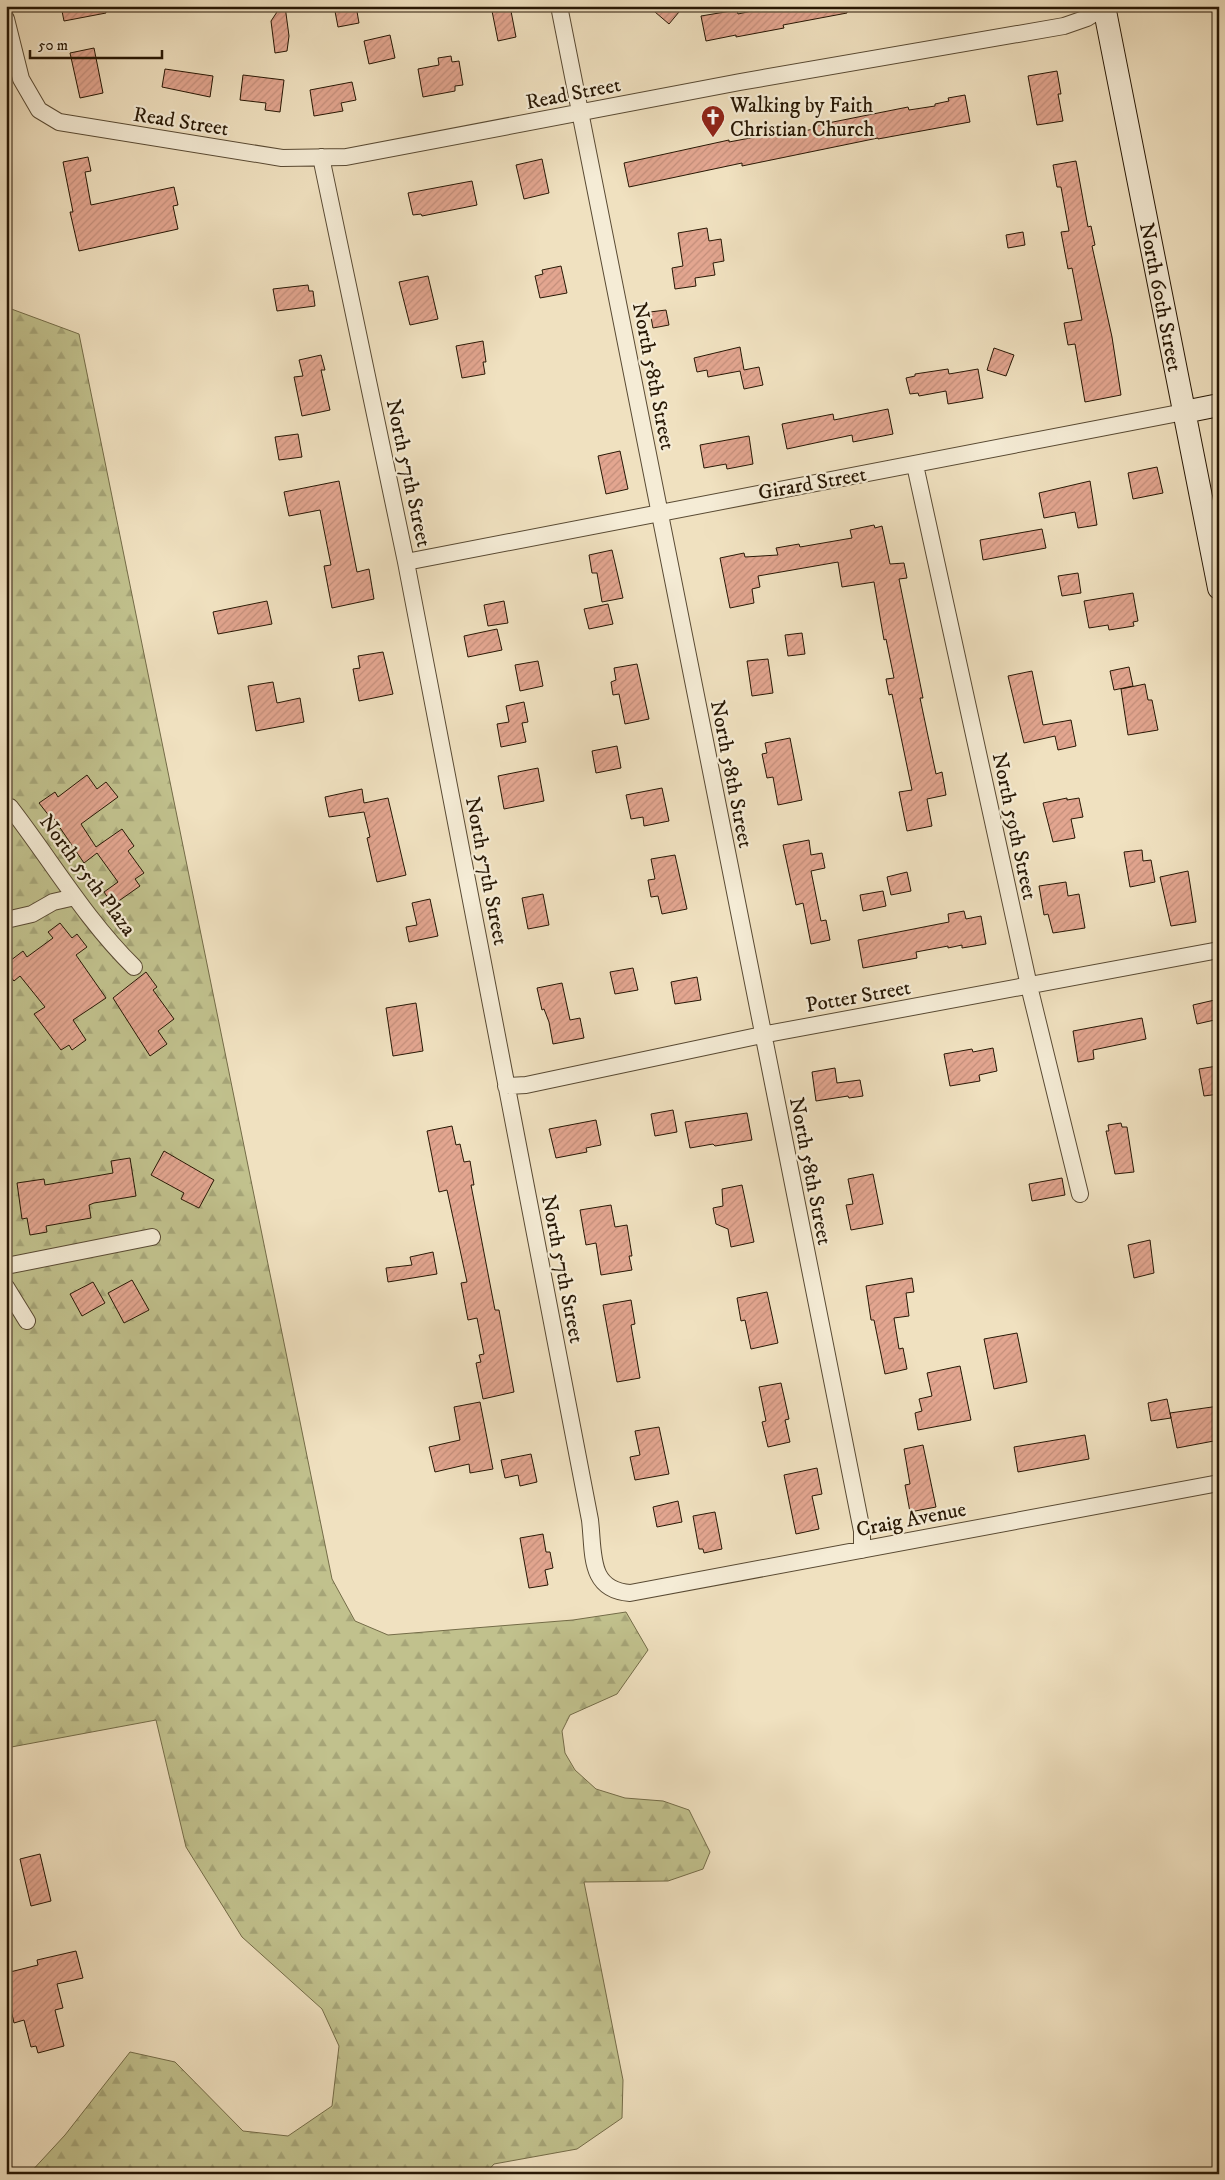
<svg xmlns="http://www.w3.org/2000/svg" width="1225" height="2180" viewBox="0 0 1225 2180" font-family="'IM FELL DW Pica',serif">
<defs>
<pattern id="forest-firs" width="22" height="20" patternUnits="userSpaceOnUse" patternTransform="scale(1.25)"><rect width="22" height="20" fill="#c1c18d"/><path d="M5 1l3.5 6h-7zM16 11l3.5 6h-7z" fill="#a6a578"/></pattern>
<pattern id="building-hatch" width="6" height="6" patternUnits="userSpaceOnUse" patternTransform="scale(1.25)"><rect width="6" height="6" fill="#e3a690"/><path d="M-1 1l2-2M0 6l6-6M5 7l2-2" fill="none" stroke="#c38e7b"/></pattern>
</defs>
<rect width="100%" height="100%" fill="#f0e1c0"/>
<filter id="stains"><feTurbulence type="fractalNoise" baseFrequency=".004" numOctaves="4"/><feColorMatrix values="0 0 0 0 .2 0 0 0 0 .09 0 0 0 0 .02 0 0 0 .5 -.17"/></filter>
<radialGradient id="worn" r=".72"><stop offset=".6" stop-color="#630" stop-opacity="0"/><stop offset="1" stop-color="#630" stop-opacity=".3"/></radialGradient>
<path fill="url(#forest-firs)" stroke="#746c48" d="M6,307L79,334L332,1579L355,1621L388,1635L573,1620L626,1612L648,1650L617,1694L570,1715L562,1731L565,1753L575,1770L596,1789L625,1798L663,1801L689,1810L710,1852L703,1869L668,1881L584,1882L623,2080L622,2118L577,2149L494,2164L485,2174H29L65,2135L130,2052L175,2062L243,2131L288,2136L332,2106L339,2046L322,2009L242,1937L186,1847L156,1720L6,1748Z"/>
<path fill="url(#building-hatch)" stroke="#271704" d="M61,6H105L106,13L64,21Z
M281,6H285L289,36L287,51L275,53L271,21Z
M334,6H356L359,23L338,27Z
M491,6H510L516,37L498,41Z
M648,6H684L669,24Z
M775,6H847V13L783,25L784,28L736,37V35L706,41L701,16L737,10L738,14L747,12Z
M390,35L395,58L369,64L364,41Z
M94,48L103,93L80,98L70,53Z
M451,56L452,62L459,61L463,85L455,86V91L423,97L418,69L439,65L438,58Z
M165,69L213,76L210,97L162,87Z
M1057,71L1061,94H1058L1063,121L1037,125L1028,76Z
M243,75L284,80L280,112L265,110L266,103L240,100Z
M352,82L356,100L341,103L343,111L314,116L310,90Z
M965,95L970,122L878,139V138L742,166V163L629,187L624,163L729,140V142L787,131L788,134L814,129L813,126L908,107L909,110L935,106V104L949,101L948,98Z
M88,157L91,171L85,172L91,205L174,187L178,205L173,206L178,229L79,251L70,212H73L63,162Z
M542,159L549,193L524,199L516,165Z
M1076,161L1088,227L1091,226L1095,245L1092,246L1112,337L1121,395L1085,402L1075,344L1068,345L1064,323L1082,320L1072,268L1068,269L1061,232L1069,231L1061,187H1057L1053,165Z
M472,181L477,205L422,216L421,214L413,215L408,193Z
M707,228L709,241L721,239L724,261L713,263L715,275L695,278L696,286L675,289L672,268L683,266L678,233Z
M1023,232L1025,245L1008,248L1006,235Z
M561,266L567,293L540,298L535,276L543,274L542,270Z
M428,276L438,319L410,325L399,282Z
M308,285L309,291H313L315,306L277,311L273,289Z
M666,310L669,325L653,328L650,312Z
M483,341L486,362H483L485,374L462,378L456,346Z
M740,347L744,370L759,367L763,385L744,389L740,371L708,377L707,370L697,372L694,358Z
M994,348L1014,355L1006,376L987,370Z
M321,355L325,370H321L330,410L302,416L294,377L303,376L299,360Z
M948,369L949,374L978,369L983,398L948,404L946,391L919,396L918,393L910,394L906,378L915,376V374Z
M888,409L893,434L853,442L852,435L787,449L782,424L833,414L834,420Z
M298,434L302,457L279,460L275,437Z
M749,436L753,464L727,469L726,464L704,468L700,445Z
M620,451L628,489L606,494L598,456Z
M1157,467L1163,493L1133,499L1128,473Z
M339,481L357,572L369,569L374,599L332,608L324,566L331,565L320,510L289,516L284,492Z
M1090,481L1097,525L1078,528L1075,512L1044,518L1039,493Z
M874,525L875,528L882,526L890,564L904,563L907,578L899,579L923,698H920L936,774L942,772L946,795L927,799L932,826L907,831L899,792L912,790L892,694L889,695L886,679L894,678L886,639L884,640L874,582L842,587L838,562L758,576L760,587L752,589L754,603L730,608L720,558L744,553L745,557L778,555L776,548L799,544L800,547L852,538L850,530Z
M1042,529L1046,548L983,560L980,540Z
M612,550L623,598L602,602L597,573H592L589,555Z
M1078,573L1081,593L1062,596L1058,576Z
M1133,593L1138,621L1133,622L1134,626L1109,630L1108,625L1089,628L1084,601Z
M267,601L272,624L218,634L213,612Z
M504,601L508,623L488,626L484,605Z
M608,604L613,624L589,629L584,609Z
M497,629L502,650L468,657L464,636Z
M802,633L805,654L788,656L785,635Z
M383,652L393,694L359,701L353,669L360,668L358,656Z
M768,659L773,693L752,696L747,661Z
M538,661L543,686L520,691L515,665Z
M637,664L649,719L625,724L619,694L613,695L611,682L616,680L614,668Z
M1129,667L1133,686L1114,690L1110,671Z
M1032,671L1043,725L1071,720L1076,746L1058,750L1055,736L1024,743L1008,676Z
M273,682L277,703L300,698L304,722L256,731L248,686Z
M1145,684L1148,700H1152L1158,730L1128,735L1121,689Z
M524,702L528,722L522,723L526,742L501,747L497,724L509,722L506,706Z
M790,738L802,800L778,805L773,777L767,778L762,754L767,753L765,743Z
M617,746L621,768L596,773L592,751Z
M538,768L544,801L504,809L498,776Z
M87,775L97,789L106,782L118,797L81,824L96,847L122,829L134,846L128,851L144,873L135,879L140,886L113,905L104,892L118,882L97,853L84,863L52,816L50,817L39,803L55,792L58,797Z
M662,788L669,821L644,826L643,817L631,819L626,795Z
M362,789L364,803L388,798L406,875L377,882L367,838L370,837L364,812L329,817L325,797Z
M1067,798V800L1079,798L1083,817L1071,819L1075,838L1053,842L1043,803Z
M809,840L811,855L822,853L825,868L811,871L821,921L826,920L830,940L811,944L803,903L796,905L783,845Z
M1142,850L1143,861L1151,860L1155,882L1130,887L1124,852Z
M675,855L687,909L662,914L658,896L651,897L648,880L655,879L651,859Z
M1188,871L1196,922L1171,926L1160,877Z
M907,872L911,891L891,895L887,877Z
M1066,882L1068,896L1079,894L1085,928L1053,933L1048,914L1044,915L1039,886Z
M883,891L886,906L863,911L860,895Z
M543,894L549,925L528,929L522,898Z
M430,899L438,936L409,942L406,927L417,925L412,903Z
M964,911L966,919L981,916L986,944L962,948V945L948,948V946L916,952L917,958L863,968L858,940L949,922L948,914Z
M60,923L72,938L77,934L87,947L76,955L106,998L73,1020L86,1040L72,1050L69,1045L61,1050L34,1014L45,1007L20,976L14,981L6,971V964L23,951L27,957L53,938L48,932Z
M633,968L638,990L615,994L610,972Z
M146,972L157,987L153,990L174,1019L158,1031L167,1044L150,1056L113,998Z
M697,977L701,1000L675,1004L671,982Z
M562,983L570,1020L580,1018L584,1038L553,1044L549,1022L544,1009L542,1010L537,988Z
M1219,999V1019L1197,1024L1193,1005Z
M416,1003L423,1051L393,1056L386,1008Z
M1142,1018L1146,1039L1093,1050L1094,1059L1078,1062L1073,1031Z
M993,1048L997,1071L979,1075L980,1081L950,1086L944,1054L972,1049L973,1052Z
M1217,1066L1219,1094L1204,1096L1199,1069Z
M835,1068L837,1083L860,1080L863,1096L849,1098L848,1096L816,1101L812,1072Z
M673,1110L677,1132L655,1136L651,1114Z
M747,1113L752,1140L715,1146L713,1144L690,1148L685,1122Z
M596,1120L601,1145L586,1148L587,1152L556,1158L549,1129Z
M1121,1123L1122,1127H1127L1134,1172L1115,1174L1106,1131H1109L1108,1125Z
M452,1126L456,1145L460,1144L464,1162L470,1161L474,1185H471L495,1310H499L514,1392L483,1399L476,1363L481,1362L479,1355L484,1354L477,1318L468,1320L461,1283L467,1282L447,1190L439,1192L427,1131Z
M164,1151L214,1180L199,1208L181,1199L184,1193L151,1175Z
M130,1158L136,1196L94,1203L89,1205L91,1218L46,1226L47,1232L30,1235L27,1218L22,1219L17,1183L44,1179L45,1185L113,1173L111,1161Z
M873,1174L883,1224L851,1230L846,1205L853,1204L848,1179Z
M1062,1178L1065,1195L1032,1201L1029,1184Z
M742,1185L754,1242L731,1247L728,1229L716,1224L713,1208L723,1206L722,1189Z
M611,1205L615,1227L627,1225L632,1256H629L632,1270L601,1275L596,1243L586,1245L580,1210Z
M1150,1240L1154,1273L1134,1278L1128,1245Z
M433,1252L437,1274L388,1282L386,1268L412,1265L410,1257Z
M912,1278L914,1292L906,1293L909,1316L894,1318L899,1349L903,1348L907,1369L885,1374L874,1320H871L866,1286Z
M132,1280L149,1310L124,1323L108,1293Z
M93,1282L105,1303L82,1316L70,1294Z
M767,1292L778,1343L751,1349L745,1320L741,1321L737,1298Z
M631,1300L635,1324L631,1325L640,1378L617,1382L603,1305Z
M1017,1333L1027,1382L994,1389L984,1339Z
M960,1366L971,1420L918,1430L915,1413L922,1411L919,1399L932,1396L927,1373Z
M781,1383L789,1419L785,1420L790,1442L768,1447L762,1422L766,1421L759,1387Z
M1167,1399L1171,1418L1151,1421L1148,1403Z
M480,1402L493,1469L470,1473L469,1464L435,1472L429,1447L460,1440L454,1407Z
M1219,1406V1440L1177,1448L1170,1413Z
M659,1427L669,1474L635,1480L630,1457L640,1455L635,1431Z
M1085,1435L1089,1459L1018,1472L1014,1447Z
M923,1445L936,1507L910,1512L905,1485L910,1484L904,1449Z
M531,1454L537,1482L520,1486L518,1475L505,1478L501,1460Z
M817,1468L822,1494L812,1496L819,1529L796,1534L784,1475Z
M678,1501L682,1522L657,1527L653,1507Z
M715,1512L722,1549L704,1553L703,1549H699L693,1516Z
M543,1534L546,1552H550L553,1568L545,1570L548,1585L529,1588L520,1538Z
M40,1854L51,1901L31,1906L20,1859Z
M76,1951L83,1978L57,1984L63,2008L55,2010L64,2046L38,2053L36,2046L31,2047L24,2020L14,2023L6,1988V1973L38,1965L37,1960Z"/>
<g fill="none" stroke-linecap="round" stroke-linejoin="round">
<g stroke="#594a33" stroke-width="18">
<path id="street" d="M559,6L862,1531V1550
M6,19L21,79L39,110L59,122L282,158L346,157L740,82L1064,26L1087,18L1106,6
M321,157L406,562L590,1520C594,1553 588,1590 630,1593L1219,1483
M915,465L1029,986L1080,1194
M406,562L1184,412
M10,807C51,860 86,920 134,967
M6,920L32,914L53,902L75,897
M506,1086L526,1085L762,1035L1219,950
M6,1266L152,1237
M6,1287L27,1321"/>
</g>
<g stroke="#271704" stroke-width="24">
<path id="secondary" d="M1104,6L1219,588
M1184,412L1219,405"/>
</g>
<use href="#street" stroke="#f5ecd6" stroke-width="16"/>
<use href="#secondary" stroke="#f5ecd6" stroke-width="22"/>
</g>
<defs>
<g id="church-pin" transform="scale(1.25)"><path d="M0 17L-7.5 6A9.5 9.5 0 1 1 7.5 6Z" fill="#8f2418" stroke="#f5ecd6"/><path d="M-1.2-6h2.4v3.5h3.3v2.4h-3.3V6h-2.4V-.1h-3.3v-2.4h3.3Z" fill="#fff"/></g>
</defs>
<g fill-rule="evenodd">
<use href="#church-pin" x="713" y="117"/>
</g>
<g text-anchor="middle" stroke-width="4.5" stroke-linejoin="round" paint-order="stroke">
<g font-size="21" fill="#271704" stroke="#f5ecd6">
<text transform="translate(573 93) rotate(-11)" y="7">Read Street</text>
<text transform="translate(181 121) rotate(9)" y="7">Read Street</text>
<text transform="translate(1161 297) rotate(79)" y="7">North 60th Street</text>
<text transform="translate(654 376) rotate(79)" y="7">North 58th Street</text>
<text transform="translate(409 473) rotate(78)" y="7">North 57th Street</text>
<text transform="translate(812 483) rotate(-10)" y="7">Girard Street</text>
<text transform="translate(732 774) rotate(79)" y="7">North 58th Street</text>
<text transform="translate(1015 826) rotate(78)" y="7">North 59th Street</text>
<text transform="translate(487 871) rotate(79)" y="7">North 57th Street</text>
<text transform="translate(88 875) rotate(53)" y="7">North 55th Plaza</text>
<text transform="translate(858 996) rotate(-10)" y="7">Potter Street</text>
<text transform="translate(811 1171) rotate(79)" y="7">North 58th Street</text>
<text transform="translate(563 1269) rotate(79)" y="7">North 57th Street</text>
<text transform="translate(911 1519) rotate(-11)" y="7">Craig Avenue</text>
</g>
<g font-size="21" fill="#271704" stroke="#f5ecd6" text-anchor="start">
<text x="730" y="112">Walking by Faith<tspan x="730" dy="24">Christian Church</tspan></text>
</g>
</g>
<rect width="1225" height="2180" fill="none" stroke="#f0e1c0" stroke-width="25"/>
<rect x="8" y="8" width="1210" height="2165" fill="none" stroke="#271704" stroke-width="2.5"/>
<rect x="12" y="12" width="1200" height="2155" fill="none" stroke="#271704"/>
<path d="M30 50v8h132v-8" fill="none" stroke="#271704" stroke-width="2.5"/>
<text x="38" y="50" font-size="15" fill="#271704" stroke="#f5ecd6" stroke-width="4" paint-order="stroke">50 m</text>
<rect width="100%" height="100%" filter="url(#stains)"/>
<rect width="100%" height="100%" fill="url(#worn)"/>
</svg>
